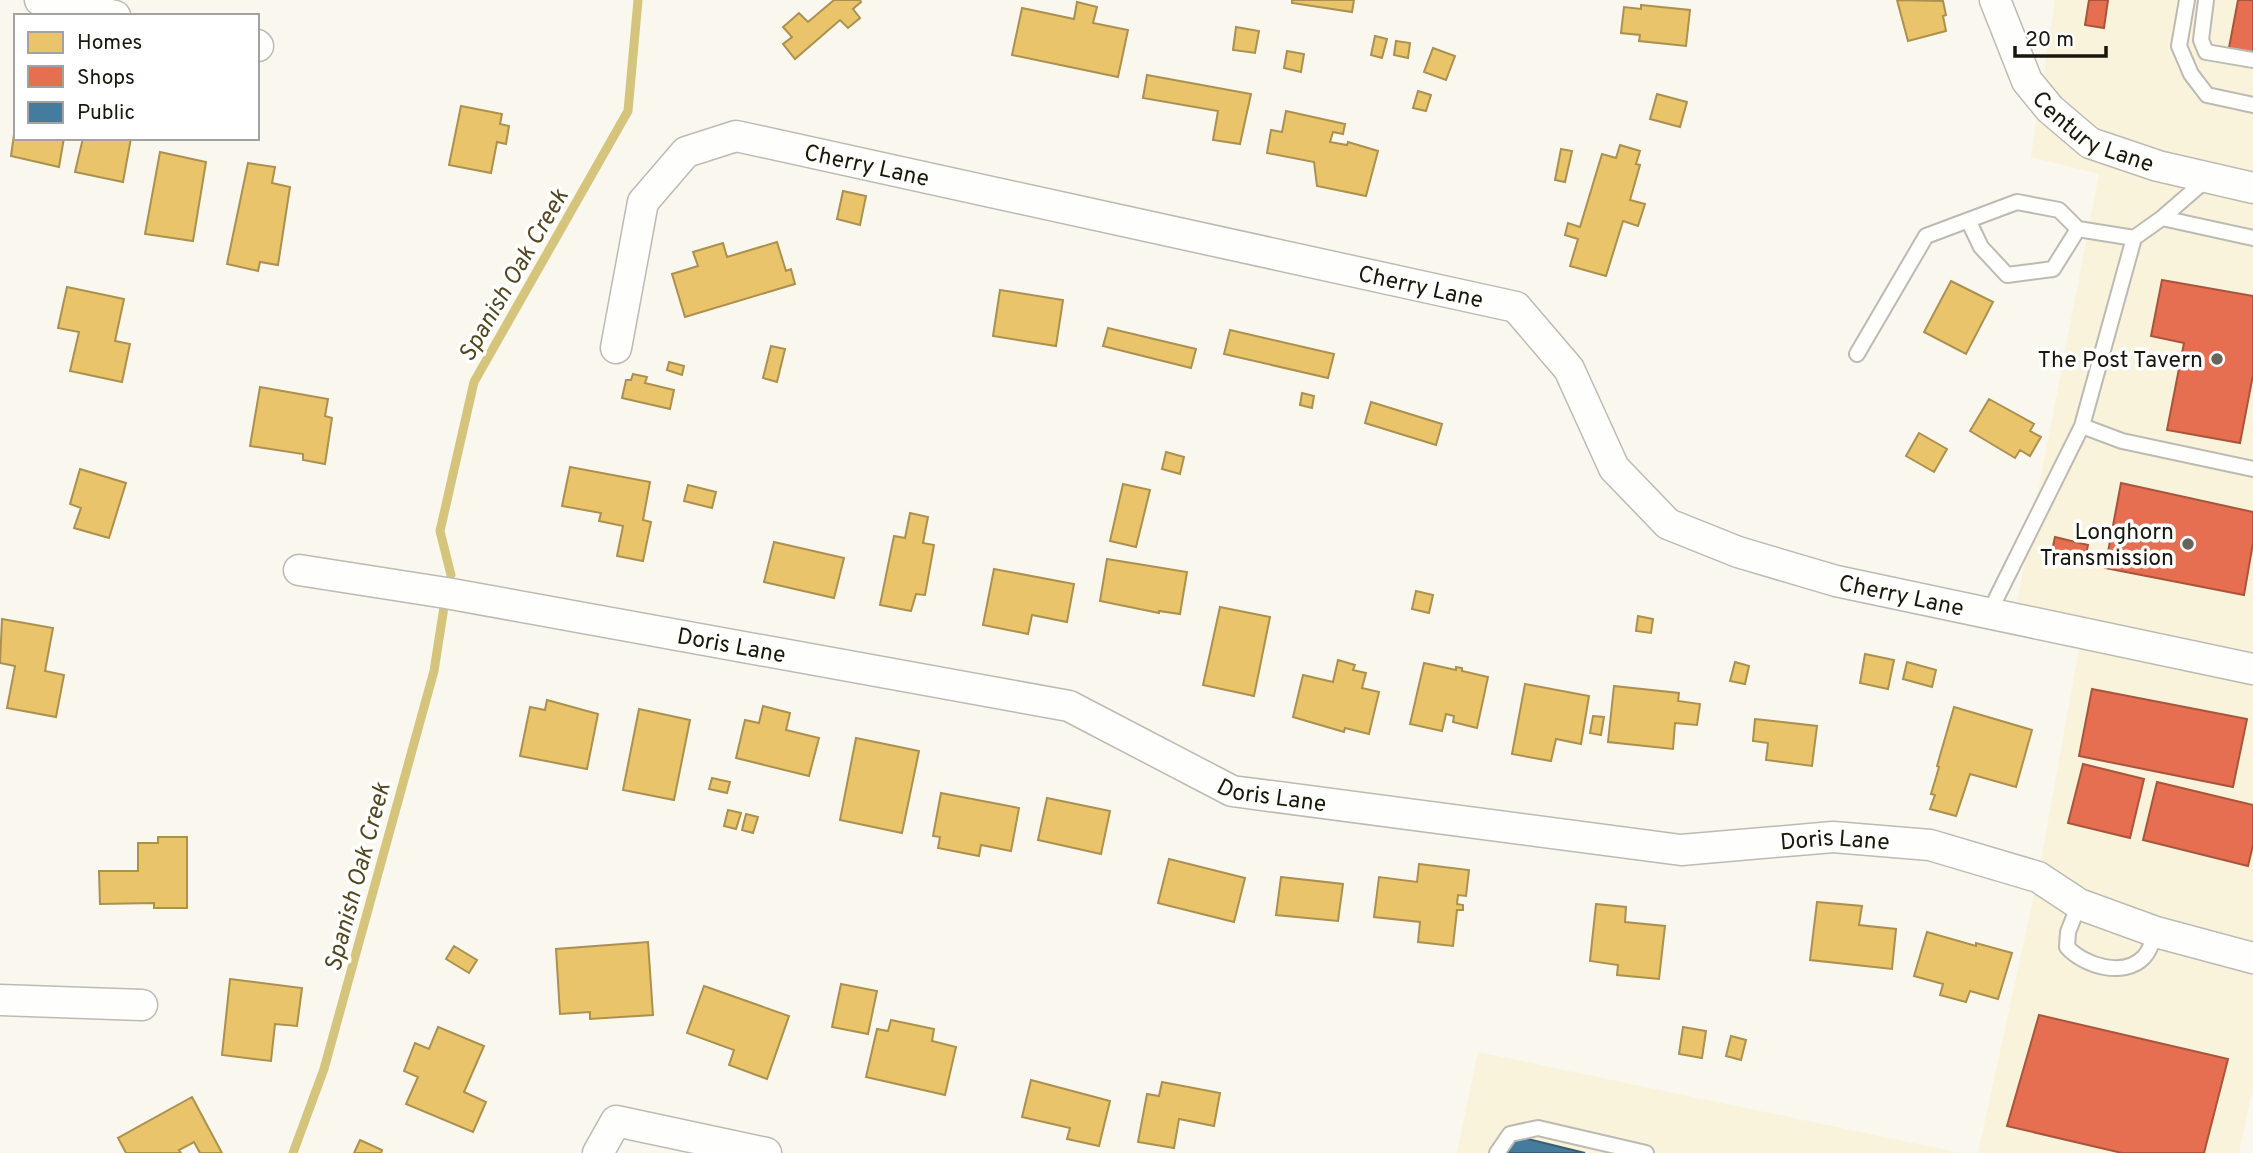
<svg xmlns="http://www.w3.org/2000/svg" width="2253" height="1153" viewBox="0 0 2253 1153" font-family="Overpass,sans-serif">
<rect width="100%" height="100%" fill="#f9f7ee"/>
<path fill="#f8f3da" d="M2055,0H2253V1087L2239,1153H1978L2038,877L2079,649L2011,634L2099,174L2031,157Z
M1478,1052L1960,1153H1457Z"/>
<path fill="#e9c46a" stroke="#ab904e" stroke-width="2" d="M834,0H860L861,2L853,9L860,18L848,28L840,20L795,59L783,44L792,37L783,27L799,13L808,22Z
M1292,0H1354L1352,12L1292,3Z
M1897,0L1943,1L1946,15L1943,16L1946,31L1908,41Z
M1077,2L1097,7L1093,23L1128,30L1118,77L1012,55L1022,8L1074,19Z
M1641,5L1690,10L1686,46L1639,41L1640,35L1621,33L1624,7L1641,9Z
M1236,27L1259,31L1255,53L1233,50Z
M1375,36L1387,39L1382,58L1371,55Z
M1396,41L1410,43L1408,58L1394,55Z
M1433,48L1455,56L1446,80L1424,72Z
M1287,51L1304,54L1301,72L1284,68Z
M1147,75L1251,94L1240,144L1213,140L1218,111L1143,98Z
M1418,91L1431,95L1426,111L1413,108Z
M1657,94L1687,102L1680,127L1650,119Z
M461,106L502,114L500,124L509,126L506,144L497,142L491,173L449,165Z
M1286,111L1345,124L1343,134L1333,132L1330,142L1347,145L1348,142L1378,151L1366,196L1317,186L1314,162L1267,153L1271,130L1282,132Z
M16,120V138H64L59,167L11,156Z
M83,138H131L123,182L75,172Z
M1620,145L1640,151L1636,164L1640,165L1630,200L1645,204L1638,226L1623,221L1606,276L1570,266L1578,239L1565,235L1568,223L1580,227L1602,154L1616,158Z
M1561,149L1572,151L1565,182L1555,180Z
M160,152L206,162L193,241L145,234Z
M248,163L275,167L272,183L290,187L278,265L260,262L258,271L227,264Z
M843,191L866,196L860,225L837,219Z
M777,242L786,271L791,269L795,284L685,317L672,274L698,266L693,252L723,243L727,257Z
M1951,281L1993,302L1966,354L1924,332Z
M67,287L124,299L115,341L130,344L122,382L70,371L79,332L58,328Z
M1000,290L1063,300L1056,346L993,336Z
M1108,328L1196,349L1191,368L1103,346Z
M1230,330L1334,354L1328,378L1224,354Z
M771,346L785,349L777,382L763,378Z
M669,362L684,366L682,375L667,370Z
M633,374L647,377L645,383L674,390L670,409L622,398L626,380H631Z
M260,387L328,399L325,416L332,418L325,464L303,460V454L250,446Z
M1302,393L1314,396L1312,408L1300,405Z
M1989,399L2034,424L2030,431L2041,437L2030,456L2020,450L2015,458L1970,431Z
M1371,402L1442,424L1436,445L1365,423Z
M1919,433L1947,449L1934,472L1906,456Z
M1166,452L1184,457L1180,474L1162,469Z
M570,467L650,482L643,520L651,522L643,561L617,556L623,526L599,521L601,513L562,506Z
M80,469L126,483L109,538L74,528L81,508L70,504Z
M1123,484L1150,490L1136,547L1110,541Z
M688,485L716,492L712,508L684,501Z
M910,513L928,517L923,543L934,545L925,595L916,594L911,611L880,605L894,536L905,538Z
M774,542L844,558L834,598L764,582Z
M1107,559L1187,572L1180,614L1159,611V613L1100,601Z
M994,569L1074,584L1067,622L1032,615L1028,634L983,625Z
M1416,591L1433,595L1429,613L1412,609Z
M1220,607L1270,617L1254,696L1203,685Z
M1638,616L1653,619L1651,633L1636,631Z
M2,619L53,628L45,671L64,675L56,717L7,708L15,666L0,663Z
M1865,654L1894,660L1888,689L1860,683Z
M1338,660L1355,665L1353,670L1366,673L1362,688L1379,692L1369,734L1345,728L1344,732L1293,717L1303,675L1333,682Z
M1735,662L1749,666L1745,684L1730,681Z
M1907,662L1936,670L1932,687L1903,679Z
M1424,663L1456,670V667L1462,668V671L1488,677L1477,728L1453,722L1454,716L1446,714L1442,731L1410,724Z
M1525,684L1589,696L1581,744L1556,739L1551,761L1512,754Z
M1614,686L1679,693L1678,701L1700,704L1697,725L1675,723L1673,749L1608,742Z
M547,700L598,714L587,769L520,756L530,707L545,710Z
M763,706L790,713L786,730L819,738L809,776L736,758L745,720L759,723Z
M1954,707L2032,730L2016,787L1970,774L1956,816L1930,809L1935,795L1931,794L1939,767L1937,766Z
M639,709L690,720L674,800L623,790Z
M1593,716L1604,717L1601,735L1590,733Z
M1755,719L1817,726L1812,766L1766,760L1768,743L1753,741Z
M856,738L919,751L902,833L840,820Z
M712,778L730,782L727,793L709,789Z
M941,793L1019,808L1011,851L981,845L979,856L938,848L940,837L933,836Z
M1047,798L1110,811L1101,854L1038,840Z
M728,810L741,813L736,829L724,826Z
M746,814L758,817L753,833L742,830Z
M158,837H187V908H154V903L100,904L99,871H138V843H158Z
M1169,859L1245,878L1234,922L1158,903Z
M1419,864L1469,870L1466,896L1458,895L1457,904L1463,905V910H1457L1453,946L1418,942L1420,922L1374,917L1379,877L1417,882Z
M1281,877L1343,884L1338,921L1276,915Z
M1817,902L1862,906L1859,925L1896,929L1892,969L1810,960Z
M1596,904L1626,907L1625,922L1665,926L1659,979L1617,975L1618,965L1590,961Z
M1927,932L1976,946V943L2012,953L1998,999L1970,991L1966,1002L1940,995L1943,984L1914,976Z
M648,942L653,1015L590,1019V1012L560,1014L556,949Z
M454,946L477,960L469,973L446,959Z
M230,979L302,988L297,1026L275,1024L271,1061L222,1055Z
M841,984L877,991L868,1034L832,1027Z
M704,986L789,1016L767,1079L729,1065L734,1050L687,1033Z
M891,1020L934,1029L932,1041L956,1047L945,1095L866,1077L877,1029L888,1031Z
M438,1027L484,1046L464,1092L486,1102L473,1132L406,1104L418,1077L404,1071L415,1043L429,1049Z
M1683,1027L1706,1031L1702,1058L1679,1054Z
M1731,1036L1746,1040L1741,1060L1726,1056Z
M1031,1080L1110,1101L1099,1146L1067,1139L1070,1128L1022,1117Z
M1162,1082L1220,1093L1214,1126L1179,1119L1174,1148L1138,1142L1147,1094L1159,1096Z
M192,1097L222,1153H200L194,1142L179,1150L181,1153H126L118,1138Z
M360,1140L382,1150L381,1153H354Z"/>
<path fill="#e76f51" stroke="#a9553c" stroke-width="2" d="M2089,0H2108L2104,28L2085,25Z
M2238,0H2253V57L2228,53Z
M2162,280L2253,296V375L2240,443L2167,430L2184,343L2151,336Z
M2121,483L2253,512V543L2244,595L2105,568Z
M2055,537L2088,545L2084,563L2051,555Z
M2092,689L2247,719L2233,787L2079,756Z
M2083,764L2144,779L2130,838L2068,823Z
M2157,782L2253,805V845L2248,866L2143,840Z
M2039,1015L2228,1059L2204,1153H2122L2007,1126Z"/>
<path fill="#457b9d" stroke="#385d72" stroke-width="2" d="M1512,1135L1585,1153H1508Z"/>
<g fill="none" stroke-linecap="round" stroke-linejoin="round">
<path stroke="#d5c57c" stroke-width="9" d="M451,575L440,531L474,382L628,111L638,0
M293,1153L324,1069L434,671L444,607"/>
<g stroke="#bcbab2" stroke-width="18">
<path id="lane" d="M2187,0L2179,46L2191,74L2207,95L2253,105
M2206,0L2201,40L2206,52L2253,60
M2208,178L2162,218L2134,238L2082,426L2122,441L2253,469
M2162,218L2253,238
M1969,222L1981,247L2007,275L2053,269L2078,229
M1857,354L1926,236L2017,202L2059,210L2078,229L2134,238
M1989,613L2082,426
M2079,904L2068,932L2067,947C2084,966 2124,978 2144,957C2150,951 2153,940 2156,932
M1497,1153L1510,1134L1538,1128L1646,1153"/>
</g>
<g stroke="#bcbab2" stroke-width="33">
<g id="street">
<path d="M40,0L115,16"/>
<path id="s1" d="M1995,0L2027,81L2050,109L2090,143L2158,166L2253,188"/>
<path d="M257,45L258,46"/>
<path id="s2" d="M616,348L643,202L686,152L736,136L1516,307L1569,369L1614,468L1668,524L1738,552L1836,581L2253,669"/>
<path id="s3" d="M299,570L446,593L1069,706L1232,791L1681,850L1833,837L1930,845L2038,877L2079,904L2156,932L2253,958"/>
<path d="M0,1000L142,1005"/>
<path d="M598,1153L616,1121L766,1153"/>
</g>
</g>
<use href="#lane" stroke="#fefefc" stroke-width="14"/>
<use href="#street" stroke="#fefefc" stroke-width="30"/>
</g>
<g fill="#67655b" stroke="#fff" stroke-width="2.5">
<circle cx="2217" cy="359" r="7"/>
<circle cx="2188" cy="544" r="7"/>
</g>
<g text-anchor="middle" stroke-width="7" stroke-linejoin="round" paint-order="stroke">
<g font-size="23" fill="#19170c" stroke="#fff">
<text dy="8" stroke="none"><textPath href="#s1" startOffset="173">Century Lane</textPath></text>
<text dy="8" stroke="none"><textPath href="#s2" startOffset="401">Cherry Lane</textPath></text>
<text dy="8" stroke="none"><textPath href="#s2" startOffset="968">Cherry Lane</textPath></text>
<text dy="8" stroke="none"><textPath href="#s2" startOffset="1578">Cherry Lane</textPath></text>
<text dy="8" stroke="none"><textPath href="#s3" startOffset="439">Doris Lane</textPath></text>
<text dy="8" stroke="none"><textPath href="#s3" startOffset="1006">Doris Lane</textPath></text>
<text dy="8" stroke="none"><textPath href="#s3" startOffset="1573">Doris Lane</textPath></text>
</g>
<g font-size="23" fill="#19170c" stroke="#fff" text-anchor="end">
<text x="2203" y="367">The Post Tavern</text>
<text x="2174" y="539">Longhorn<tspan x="2174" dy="26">Transmission</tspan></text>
</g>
<g font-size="24" font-style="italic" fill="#51471e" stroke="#fff">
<text transform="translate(513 275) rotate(-60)" y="8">Spanish Oak Creek</text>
<text transform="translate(357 877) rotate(-75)" y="8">Spanish Oak Creek</text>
</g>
</g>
<rect x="14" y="14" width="245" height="126" fill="#ffffff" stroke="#a3a29e" stroke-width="2"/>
<rect x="28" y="32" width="35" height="21" fill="#e9c46a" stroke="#a3a29e" stroke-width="2"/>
<text x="77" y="49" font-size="21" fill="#19170c">Homes</text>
<rect x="28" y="66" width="35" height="21" fill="#e76f51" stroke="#a3a29e" stroke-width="2"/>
<text x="77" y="84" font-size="21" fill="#19170c">Shops</text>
<rect x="28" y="102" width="35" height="21" fill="#457b9d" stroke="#a3a29e" stroke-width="2"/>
<text x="77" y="119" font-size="21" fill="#19170c">Public</text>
<path d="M2015 46v10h91v-10" fill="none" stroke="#19170c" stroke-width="3.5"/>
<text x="2025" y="46" font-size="21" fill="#19170c" stroke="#ffffff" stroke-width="5" paint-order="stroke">20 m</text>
</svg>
